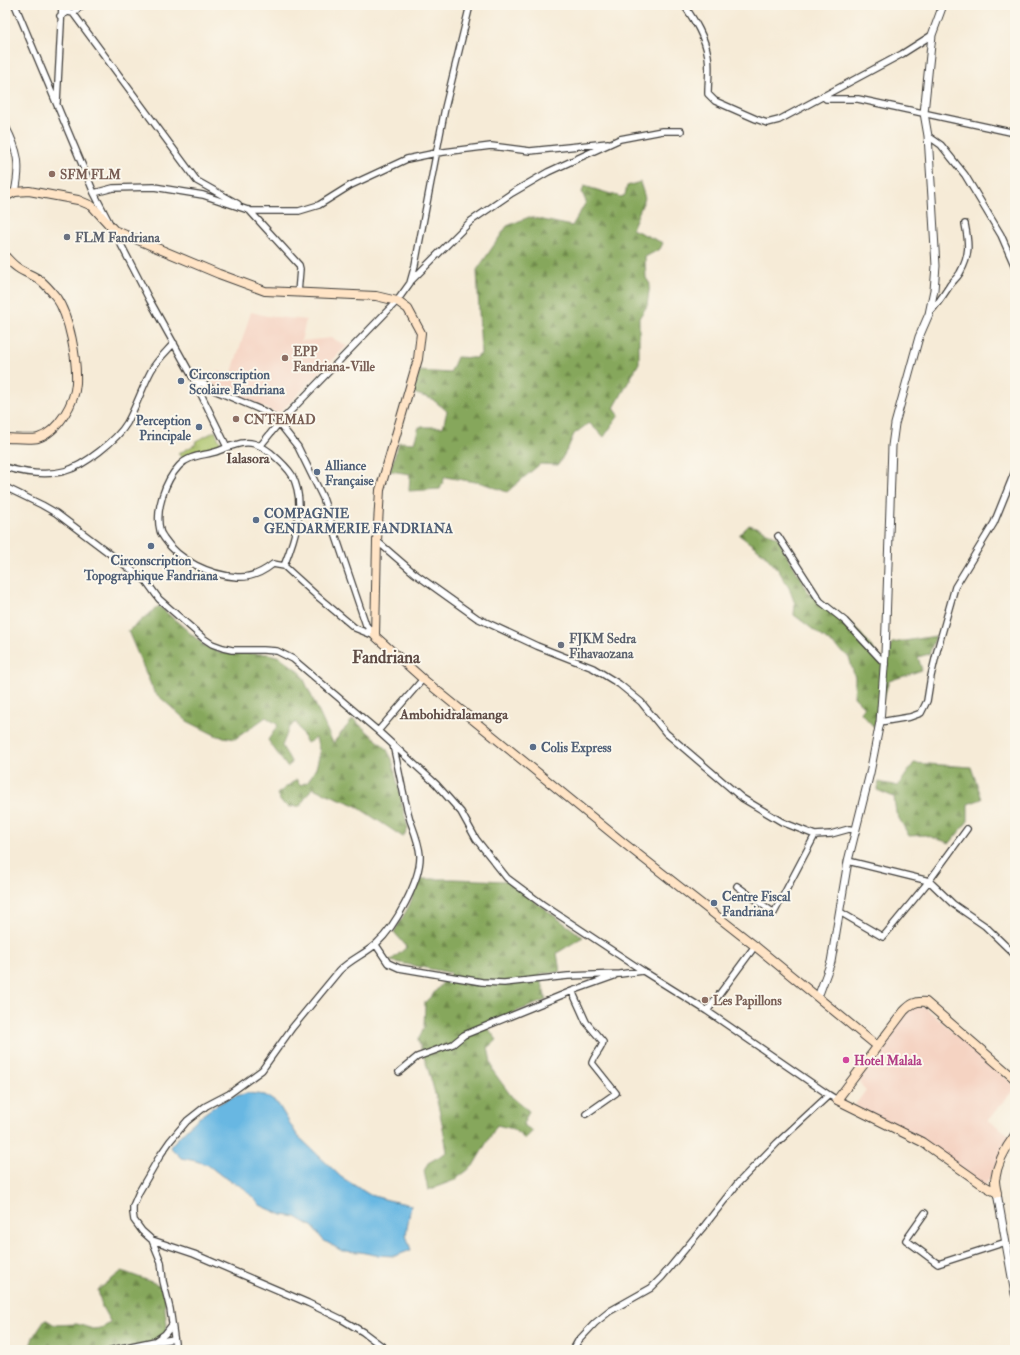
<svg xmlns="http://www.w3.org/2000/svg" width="1020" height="1355" viewBox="0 0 1020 1355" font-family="'IM FELL Double Pica',serif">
<defs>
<pattern id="forest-firs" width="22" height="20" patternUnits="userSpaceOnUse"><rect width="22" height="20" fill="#86a75b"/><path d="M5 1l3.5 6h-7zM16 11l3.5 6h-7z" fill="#6d874a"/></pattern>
<pattern id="park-tufts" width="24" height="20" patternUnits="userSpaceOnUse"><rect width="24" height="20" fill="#a9c166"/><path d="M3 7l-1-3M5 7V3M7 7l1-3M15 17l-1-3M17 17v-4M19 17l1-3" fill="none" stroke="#91a558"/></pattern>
</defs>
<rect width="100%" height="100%" fill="#fbf7ec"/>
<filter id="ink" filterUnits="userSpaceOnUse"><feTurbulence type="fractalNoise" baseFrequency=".025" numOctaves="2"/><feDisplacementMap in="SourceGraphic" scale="8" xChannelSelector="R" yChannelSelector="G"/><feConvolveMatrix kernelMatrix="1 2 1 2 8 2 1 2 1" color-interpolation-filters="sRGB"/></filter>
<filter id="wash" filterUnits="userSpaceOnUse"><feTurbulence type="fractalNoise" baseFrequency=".012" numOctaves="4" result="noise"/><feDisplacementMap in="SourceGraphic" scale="16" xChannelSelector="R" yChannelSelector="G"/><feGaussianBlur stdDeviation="0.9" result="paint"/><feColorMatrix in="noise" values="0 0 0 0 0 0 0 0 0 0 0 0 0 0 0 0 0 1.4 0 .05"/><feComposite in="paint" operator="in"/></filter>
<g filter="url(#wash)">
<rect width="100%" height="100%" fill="#f6ebd7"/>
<path fill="#f5d3c2" d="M251,312L267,316L306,320L301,341L332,338L347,346L278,414L213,384L218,371L231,375Z
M919,1006L926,1008L1015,1086V1088L988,1120L1011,1136L985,1187L922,1142L855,1105L866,1090L862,1086L859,1078L876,1050L908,1009Z"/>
<path fill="url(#forest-firs)" stroke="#51623c" d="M640,182L645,198L632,229L663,243L660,249L645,257L646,278L650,284L647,306L639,318V363L614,408L619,415L604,437L589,423L574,434L568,448L558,465L540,464L507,492L482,483L445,477L440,489L409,491L410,474L390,471L399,442L414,443L419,427H443L447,411L432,399L413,393L419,371L450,373L457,357L475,358L481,354L477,270L507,226L529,217L572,226L586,202L582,192L584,186L621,197L625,195L627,186Z
M749,525L759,528L777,537L809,593L839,614L857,629L885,664L892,643L936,636L929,654L918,657L922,670L889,681L874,727L861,713L864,707L854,697L855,678L849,657L794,615L795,604L789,588L779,571L763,553L739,535Z
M159,606L204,645L220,653L269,654L280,657L301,673L333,743L353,719L386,748L392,759L408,829L403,837L353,804L312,788L300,806L289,807L281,802L277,794L297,779L300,785L308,782L316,768L320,753L316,738L307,743L296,722L289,728L282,746L292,763L287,767L268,740L278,725L266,717L235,739L217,736L187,721L154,692L128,631Z
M914,763L971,767L982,799L968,804V821L950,843L925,835L909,836L896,813L894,797L877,790L879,782L898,786Z
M420,879H454L507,881L583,937L557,953L560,972L540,974L546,1000L485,1024L497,1040L488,1048L493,1071L512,1097L529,1111L523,1125L533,1131L525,1139L513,1129L497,1125L473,1166L455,1180L428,1190L424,1171L428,1163L447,1152C442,1116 431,1074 418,1040L424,1027L425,1002L433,994L451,973L390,961L407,947L394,932L409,906Z
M122,1271L160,1285L165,1300V1310L167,1324L165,1344L166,1350H29L33,1337L45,1319L55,1325L77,1324L93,1329L101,1328L111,1323L102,1307L98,1290Z"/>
<path fill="url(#park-tufts)" stroke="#626e41" d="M215,431L222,446L219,449L189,455L183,459L178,454L196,444L195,442Z"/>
<path fill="#67b7e2" stroke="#426a7f" d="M248,1093L265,1095L278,1104L297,1135L341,1177L370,1195L388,1200L411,1205L406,1235L411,1250L395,1256L375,1255L360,1252L342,1251L323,1240L313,1227L296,1217L282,1215L260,1205L244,1188L222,1176L208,1165L196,1161L181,1158L170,1147C187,1127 206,1109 230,1098C236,1095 242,1095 248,1093Z"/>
</g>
<g filter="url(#ink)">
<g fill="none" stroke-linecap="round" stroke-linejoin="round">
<g stroke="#3d3b38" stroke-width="8">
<path id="minor" d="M15,5L94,193L109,222
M684,5C695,21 705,37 708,56C710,68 708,81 708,94L715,101L756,119L767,123L779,120L902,54L932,35
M73,13L82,5
M60,16L68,12L73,13L197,181L238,204
M823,96L826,99H858L1015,133
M57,102L62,5
M928,136L941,145L965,175L1001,235L1015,267
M94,193L113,188L154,187L203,195L251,211H299L319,205L351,185L407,159L436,153L491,146L530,151L608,143
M249,210L299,265L300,269L298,293
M113,229L149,299L193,378L227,447
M411,281L471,221L512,193L548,172L620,139L662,131H681
M929,313C938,304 943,296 950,285C953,281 957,278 960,273C970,255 969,244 965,224
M193,378L214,390L268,413L279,423L298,447L323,498L366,625L374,634
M261,445L279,423L397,301L410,283L415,265L445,108L470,5
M5,467C23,473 47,476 65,471C84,466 117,440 127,423C136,407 142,388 151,371C157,360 166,352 174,343
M5,487L42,505L56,513L146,581L159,599L203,638L212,644L223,648L232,650H263L277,651L293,659L378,731L436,784L461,812L476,839L507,878L542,904L643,971L707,1011L829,1095L837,1100
M778,536L820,601L845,621L885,664
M377,541L414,573L477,618L537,646L593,668L619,684L641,702L666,733L742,798L782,822L815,835L831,834L849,829L856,830
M284,566C295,538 307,504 292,475C287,467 278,459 271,453C259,444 250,440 235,445C229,446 224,449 218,451C205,456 190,454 179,466C165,481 155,510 160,530C160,533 163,536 164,538C179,561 210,575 237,577C250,578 263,572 273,564L284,566L317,596L355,628L375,636
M880,722L910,717L921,713L927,701L931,676L937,651L955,587L994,523L1015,471
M378,731L423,679
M848,861L929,881L953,904L985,926L1015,955
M737,886L774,913L815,835
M840,912L883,937L929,881L967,829
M376,945L388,963L399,968L482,982L504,983L568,976L620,974L643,971
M572,991L586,1022L603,1042C601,1051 594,1055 592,1063L616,1093L586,1114
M707,1011L755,946
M399,1072L417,1057L453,1044L464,1035L572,991L614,976
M925,1213L906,1240L938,1264L1006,1242
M152,1240L161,1262L163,1281L170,1309L176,1350
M155,1341L165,1334L172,1325
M112,1350L155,1341H162L174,1339
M387,1350L363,1332L341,1319L308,1303L194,1254L152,1240L142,1231L134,1220L133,1213V1206L139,1192L161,1154L170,1141L187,1121L206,1106L229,1094L262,1070L292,1028L339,971C351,959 365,954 376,944C395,927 421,880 420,855C419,843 414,831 410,820C403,795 399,770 393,745
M573,1350L578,1341L595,1323L610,1311L651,1288L662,1277L705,1225L738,1183L777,1143L829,1095"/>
</g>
<g stroke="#3d3b38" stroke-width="9">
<path id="tertiary" d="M5,126C18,151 21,164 15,192
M818,997L831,962L848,861L870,773L880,722L885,654L892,446L895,424L919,337L929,314L934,290L936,266L932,198L928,136L924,113L932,35L943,5
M997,1193L1015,1294"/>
</g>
<g stroke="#3d3b38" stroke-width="10">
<path id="secondary" d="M5,197L15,192L29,191L78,200L92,206L114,230L219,274L265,291L376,296L397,301L408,309L421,333L418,359L380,490L377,541L375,636L423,679L625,844L755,946L877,1046
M5,256C9,260 13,265 18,268C25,273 33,275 40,280C45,284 52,292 56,297C70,317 77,359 76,383C75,402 58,432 38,438C32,440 13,438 5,438
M997,1193L983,1185L922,1142L837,1100L904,1011C911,1004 915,1001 926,1002L1015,1079
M997,1193C996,1189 995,1184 995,1180C997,1164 1006,1147 1015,1135"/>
</g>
<use href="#minor" stroke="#fff" stroke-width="5.5"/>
<use href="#tertiary" stroke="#fff" stroke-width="7"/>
<use href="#secondary" stroke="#ffe4c6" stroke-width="8"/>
</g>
</g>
<g fill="#8d6e63" stroke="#fbf7ec" stroke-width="1.5">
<circle cx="52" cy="174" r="4"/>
<circle cx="285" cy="358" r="4"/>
<circle cx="236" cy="419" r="4"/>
<circle cx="705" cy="1000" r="4"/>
</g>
<g fill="#6b7280" stroke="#fbf7ec" stroke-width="1.5">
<circle cx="67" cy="237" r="4"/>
<circle cx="561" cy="645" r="4"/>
</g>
<g fill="#5c6f8a" stroke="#fbf7ec" stroke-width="1.5">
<circle cx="181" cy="381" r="4"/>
<circle cx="199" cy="427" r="4"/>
<circle cx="317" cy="472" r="4"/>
<circle cx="256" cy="520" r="4"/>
<circle cx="151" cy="546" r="4"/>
<circle cx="533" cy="747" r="4"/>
<circle cx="714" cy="903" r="4"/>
</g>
<circle fill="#d1479c" stroke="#fbf7ec" stroke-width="1.5" cx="846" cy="1060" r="4"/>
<g text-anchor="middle" stroke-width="4" stroke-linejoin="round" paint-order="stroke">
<g font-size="13" font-weight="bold" fill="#785e54" stroke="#fbf7ec" text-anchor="start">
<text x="60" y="179">SFM FLM</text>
<text x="293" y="356">EPP<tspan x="293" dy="15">Fandriana-Ville</tspan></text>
<text x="244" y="424">CNTEMAD</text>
<text x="713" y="1005">Les Papillons</text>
</g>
<g font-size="13" font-weight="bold" fill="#5b616d" stroke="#fbf7ec" text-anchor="start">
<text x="75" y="242">FLM Fandriana</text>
<text x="569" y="643">FJKM Sedra<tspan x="569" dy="15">Fihavaozana</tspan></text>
</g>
<g font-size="13" font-weight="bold" fill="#4e5e75" stroke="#fbf7ec" text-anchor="start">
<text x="189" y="379">Circonscription<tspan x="189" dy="15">Scolaire Fandriana</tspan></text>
<text x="191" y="425" text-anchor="end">Perception<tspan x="191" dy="15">Principale</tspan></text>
<text x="325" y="470">Alliance<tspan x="325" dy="15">Française</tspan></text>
<text x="264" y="518">COMPAGNIE<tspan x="264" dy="15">GENDARMERIE FANDRIANA</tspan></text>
<text x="151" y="565" text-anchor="middle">Circonscription<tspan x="151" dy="15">Topographique Fandriana</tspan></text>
<text x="541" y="752">Colis Express</text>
<text x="722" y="901">Centre Fiscal<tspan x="722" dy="15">Fandriana</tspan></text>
</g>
<g font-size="13" font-weight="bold" fill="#b23c85" stroke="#fbf7ec" text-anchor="start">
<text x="854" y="1065">Hotel Malala</text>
</g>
<g font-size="14" font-weight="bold" fill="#5f4c46" stroke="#fbf7ec">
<text x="248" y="463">Ialasora</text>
<text x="454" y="719">Ambohidralamanga</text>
</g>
<g font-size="17" font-weight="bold" fill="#5f4c46" stroke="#fbf7ec">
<text x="386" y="663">Fandriana</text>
</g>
</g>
<rect width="1020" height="1355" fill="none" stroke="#fbf7ec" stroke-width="20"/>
</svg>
